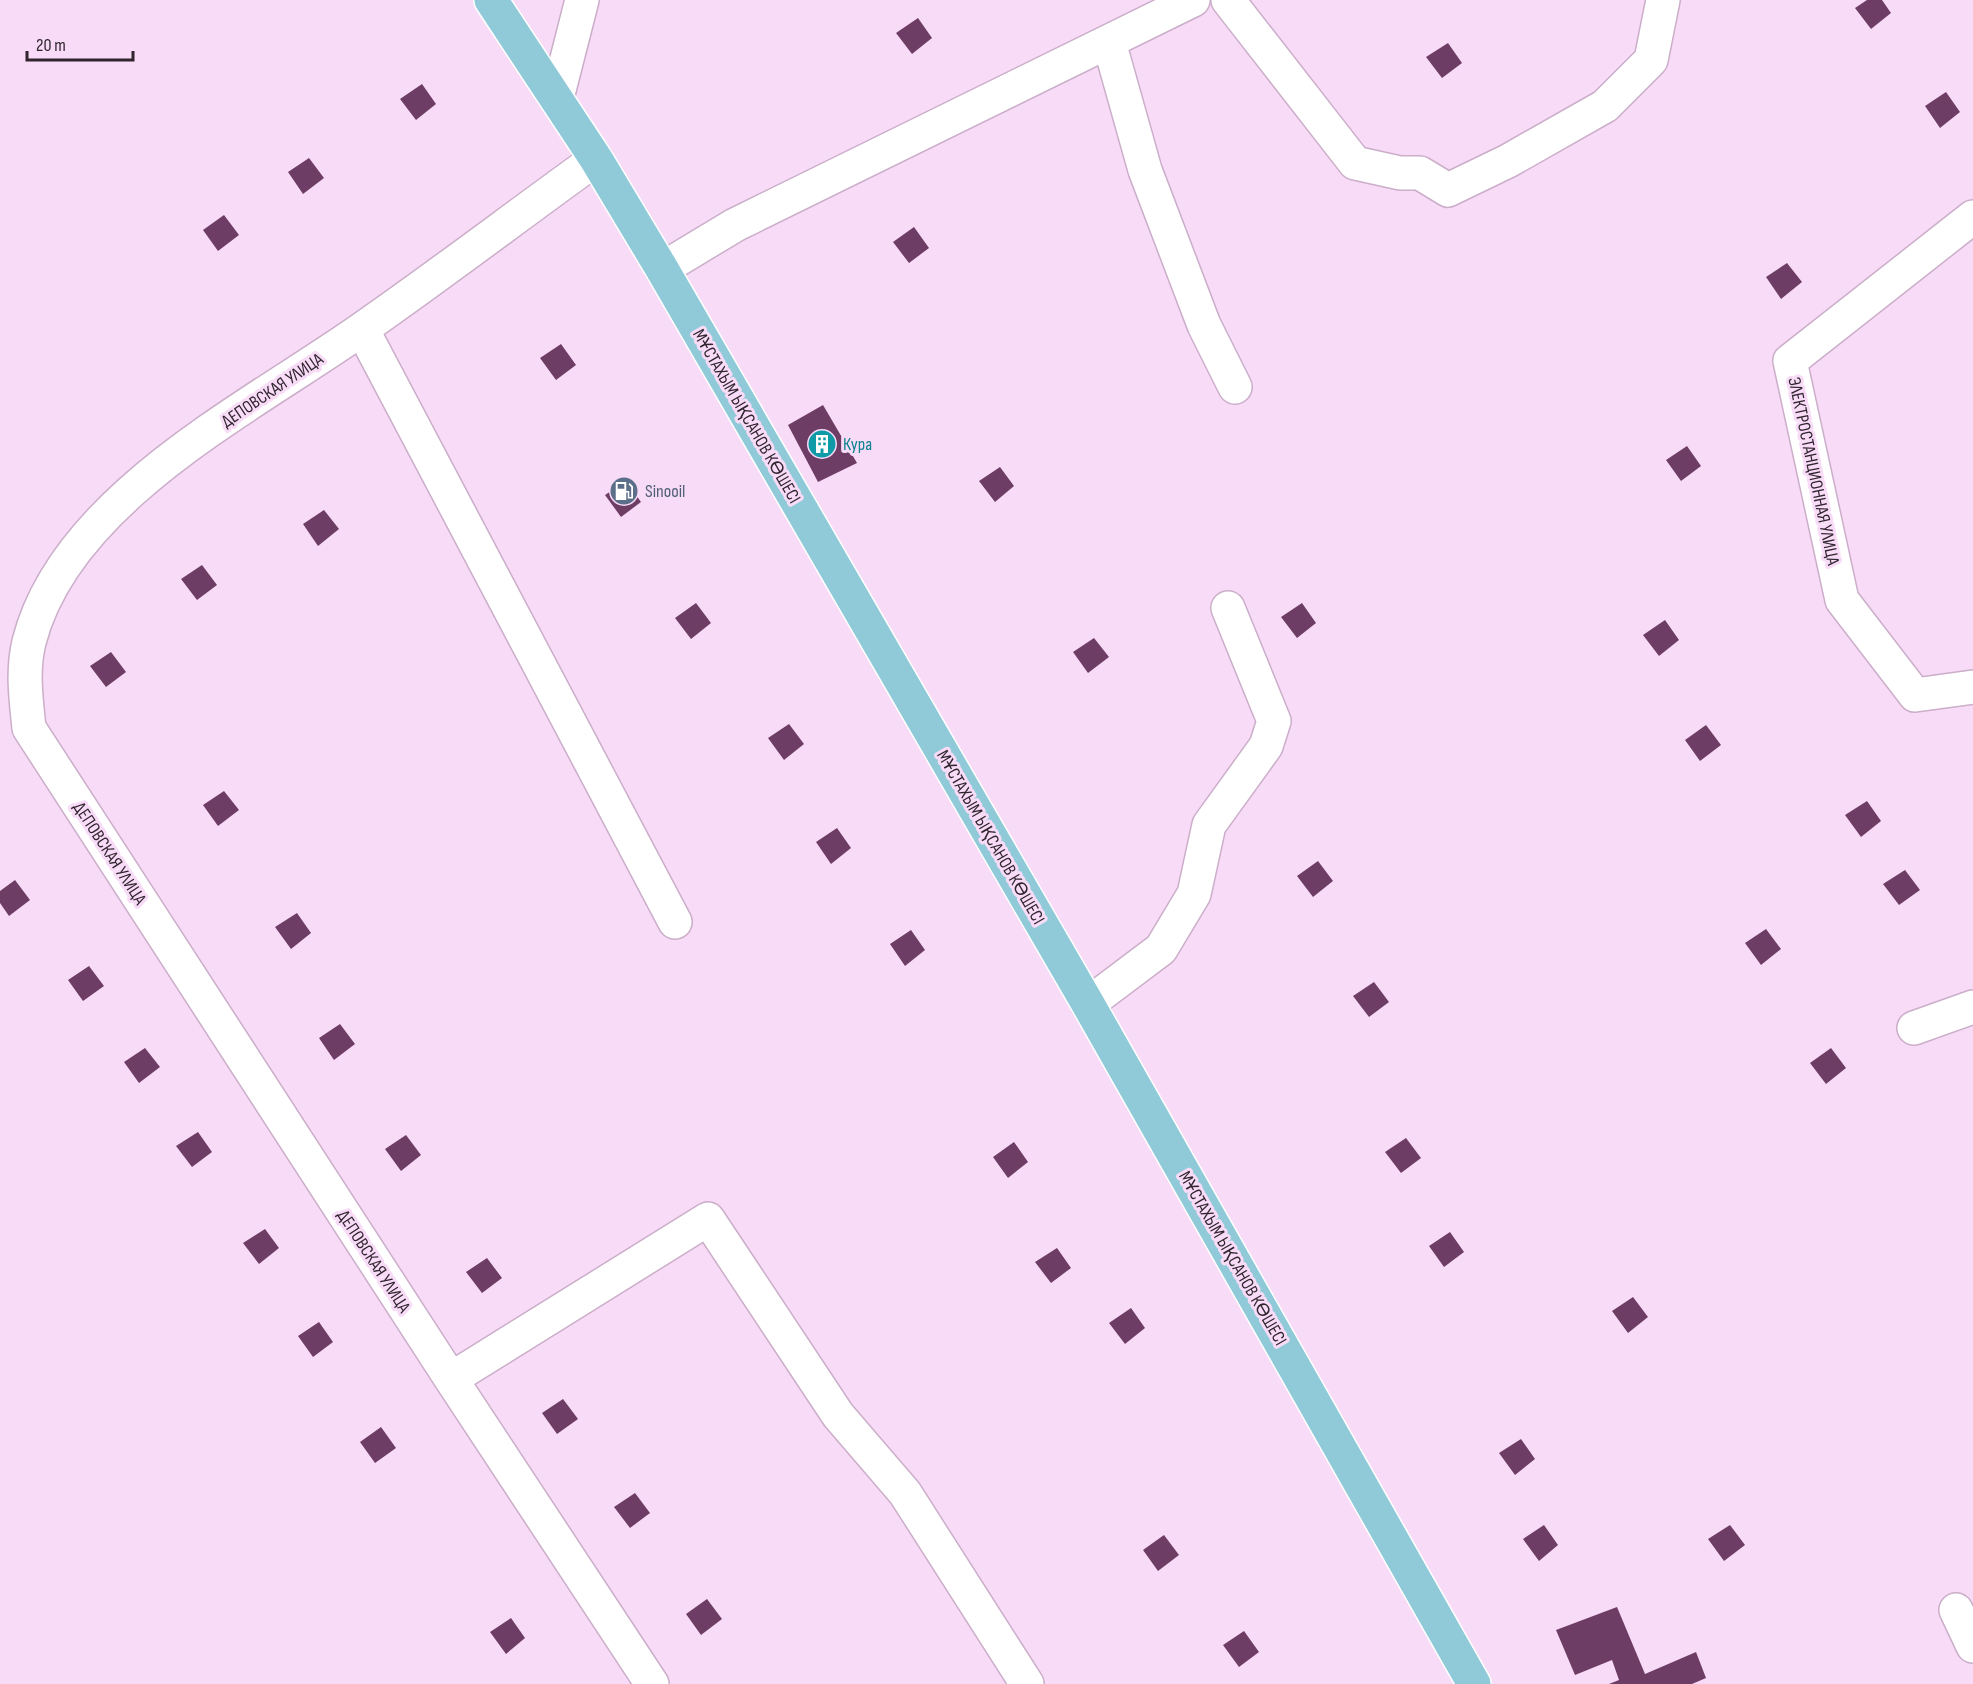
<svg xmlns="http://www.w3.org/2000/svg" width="1973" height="1684" viewBox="0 0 1973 1684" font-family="'Sofia Sans Condensed',sans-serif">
<rect width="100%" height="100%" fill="#f8dbf7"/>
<path fill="#6e3d66" d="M1867,0H1882L1891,13L1871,29L1855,8Z
M918,18L932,38L912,54L896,33Z
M1448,43L1462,63L1442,78L1426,57Z
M422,84L436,104L416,120L400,99Z
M1946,92L1960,112L1940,128L1925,106Z
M309,158L324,178L303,194L288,172Z
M224,215L239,235L218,251L203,230Z
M914,227L929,248L909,263L893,242Z
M1787,263L1802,282L1781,299L1766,277Z
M561,344L576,365L556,380L540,358Z
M823,405L857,463L818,482L788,425Z
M1687,446L1701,466L1681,481L1666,460Z
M1000,467L1014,486L995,502L979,481Z
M626,481L641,502L621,517L605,495Z
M324,510L339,529L318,546L303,524Z
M202,565L217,585L197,600L181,579Z
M696,603L711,623L691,639L675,618Z
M1302,603L1316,623L1297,638L1281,617Z
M1665,620L1679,640L1659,656L1643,635Z
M1094,638L1109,657L1088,673L1073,652Z
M111,652L126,672L106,687L90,666Z
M789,724L804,744L784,760L768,738Z
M1706,725L1721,745L1700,761L1685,740Z
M224,791L239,810L218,826L203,805Z
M1867,801L1881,821L1861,837L1845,815Z
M837,828L851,848L831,864L816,842Z
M1318,861L1333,881L1313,897L1297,876Z
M1905,870L1920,890L1899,905L1883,884Z
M15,880L30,900L9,916L0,903V891Z
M297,913L311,933L291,949L275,927Z
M1766,929L1781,949L1761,965L1745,943Z
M911,930L925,950L905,966L890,944Z
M89,966L104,986L83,1001L68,980Z
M1374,982L1389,1002L1369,1017L1353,996Z
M340,1024L355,1044L334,1060L319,1038Z
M145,1048L160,1067L139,1083L124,1062Z
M1831,1048L1846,1068L1826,1084L1810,1063Z
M198,1132L212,1152L192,1167L176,1146Z
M406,1135L421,1155L401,1171L385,1149Z
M1406,1138L1421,1158L1401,1173L1385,1152Z
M1014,1142L1028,1162L1008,1178L993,1157Z
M265,1229L279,1248L259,1264L243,1243Z
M1450,1232L1464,1252L1444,1267L1429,1246Z
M1057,1248L1071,1268L1051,1283L1035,1262Z
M487,1258L502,1278L482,1293L466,1272Z
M1633,1297L1648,1317L1628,1333L1612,1311Z
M1131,1308L1145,1328L1125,1344L1109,1323Z
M319,1322L333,1342L313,1357L298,1336Z
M563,1399L578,1419L557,1434L542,1413Z
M381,1427L396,1448L375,1463L360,1442Z
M1521,1439L1535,1459L1515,1475L1499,1453Z
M635,1493L650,1513L630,1528L614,1507Z
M1544,1525L1558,1545L1539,1561L1523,1539Z
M1730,1525L1745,1545L1724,1561L1708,1539Z
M1164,1535L1179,1555L1158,1571L1143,1550Z
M707,1599L722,1619L701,1635L686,1614Z
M1617,1607L1645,1674L1696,1652L1706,1678L1692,1684H1609L1619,1680L1612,1660L1575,1675L1556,1630Z
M511,1618L525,1638L506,1654L490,1632Z
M1244,1631L1259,1652L1239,1667L1223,1645Z"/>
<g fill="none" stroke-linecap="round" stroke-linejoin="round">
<g stroke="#cbaec9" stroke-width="36">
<path id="minor" d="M1228,0L1355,163L1400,173H1420L1448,190L1508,161L1605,106L1651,60L1663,0
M1109,42L1145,170L1204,325L1235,387
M557,98L582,0
M596,159C518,215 441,274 362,329C250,408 65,499 29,642C22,671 26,699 29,728L451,1379L652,1684
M1973,217L1790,361L1842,600L1915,695L1973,687
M662,269L735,225L1193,0
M362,329L675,922
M1088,1004L1161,949L1194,894L1209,825L1266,746L1274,721L1228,608
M1914,1028L1973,1007
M451,1379L708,1219L838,1415L905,1493L1027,1684
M1956,1610L1973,1646"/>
</g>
<g stroke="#fff" stroke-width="36">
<path id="major" d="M491,0L596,159L662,269L1088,1004L1474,1684"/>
</g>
<use href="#minor" stroke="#fff" stroke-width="33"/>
<use href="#major" stroke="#90cad9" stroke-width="33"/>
</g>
<defs>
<g id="building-disc" transform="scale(1.5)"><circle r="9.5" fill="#0f9aa8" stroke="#f8dbf7"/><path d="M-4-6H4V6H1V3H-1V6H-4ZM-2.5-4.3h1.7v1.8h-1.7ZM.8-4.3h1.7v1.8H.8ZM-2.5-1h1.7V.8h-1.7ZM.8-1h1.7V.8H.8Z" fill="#fff"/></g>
<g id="fuel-disc" transform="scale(1.5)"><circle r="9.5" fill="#5c6f8a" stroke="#f8dbf7"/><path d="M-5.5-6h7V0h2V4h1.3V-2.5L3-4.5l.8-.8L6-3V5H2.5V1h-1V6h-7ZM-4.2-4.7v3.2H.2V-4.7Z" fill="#fff"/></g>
</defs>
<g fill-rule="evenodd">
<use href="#building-disc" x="822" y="444"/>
<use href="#fuel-disc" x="624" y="491"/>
</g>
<g text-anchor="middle" stroke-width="6" stroke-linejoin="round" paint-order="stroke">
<g font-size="18" fill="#30252f" stroke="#f8dbf7">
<text transform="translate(272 390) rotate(-34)" y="6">ДЕПОВСКАЯ УЛИЦА</text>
<text transform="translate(747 416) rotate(60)" y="6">МҰСТАХЫМ ЫҚСАНОВ КӨШЕСІ</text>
<text transform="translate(1814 471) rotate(78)" y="6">ЭЛЕКТРОСТАНЦИОННАЯ УЛИЦА</text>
<text transform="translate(991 837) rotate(60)" y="6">МҰСТАХЫМ ЫҚСАНОВ КӨШЕСІ</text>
<text transform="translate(110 853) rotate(57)" y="6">ДЕПОВСКАЯ УЛИЦА</text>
<text transform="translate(1233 1258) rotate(60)" y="6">МҰСТАХЫМ ЫҚСАНОВ КӨШЕСІ</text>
<text transform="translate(374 1261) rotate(57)" y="6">ДЕПОВСКАЯ УЛИЦА</text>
</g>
<g font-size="18" fill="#0d838f" stroke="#f8dbf7" text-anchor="start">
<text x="843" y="450">Кура</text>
</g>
<g font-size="18" fill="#4e5e75" stroke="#f8dbf7" text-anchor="start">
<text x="645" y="497">Sinooil</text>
</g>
</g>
<path d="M27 51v9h106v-9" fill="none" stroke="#30252f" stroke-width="3"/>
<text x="36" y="51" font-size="18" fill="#30252f" stroke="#f8dbf7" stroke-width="4.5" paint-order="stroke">20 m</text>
</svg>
